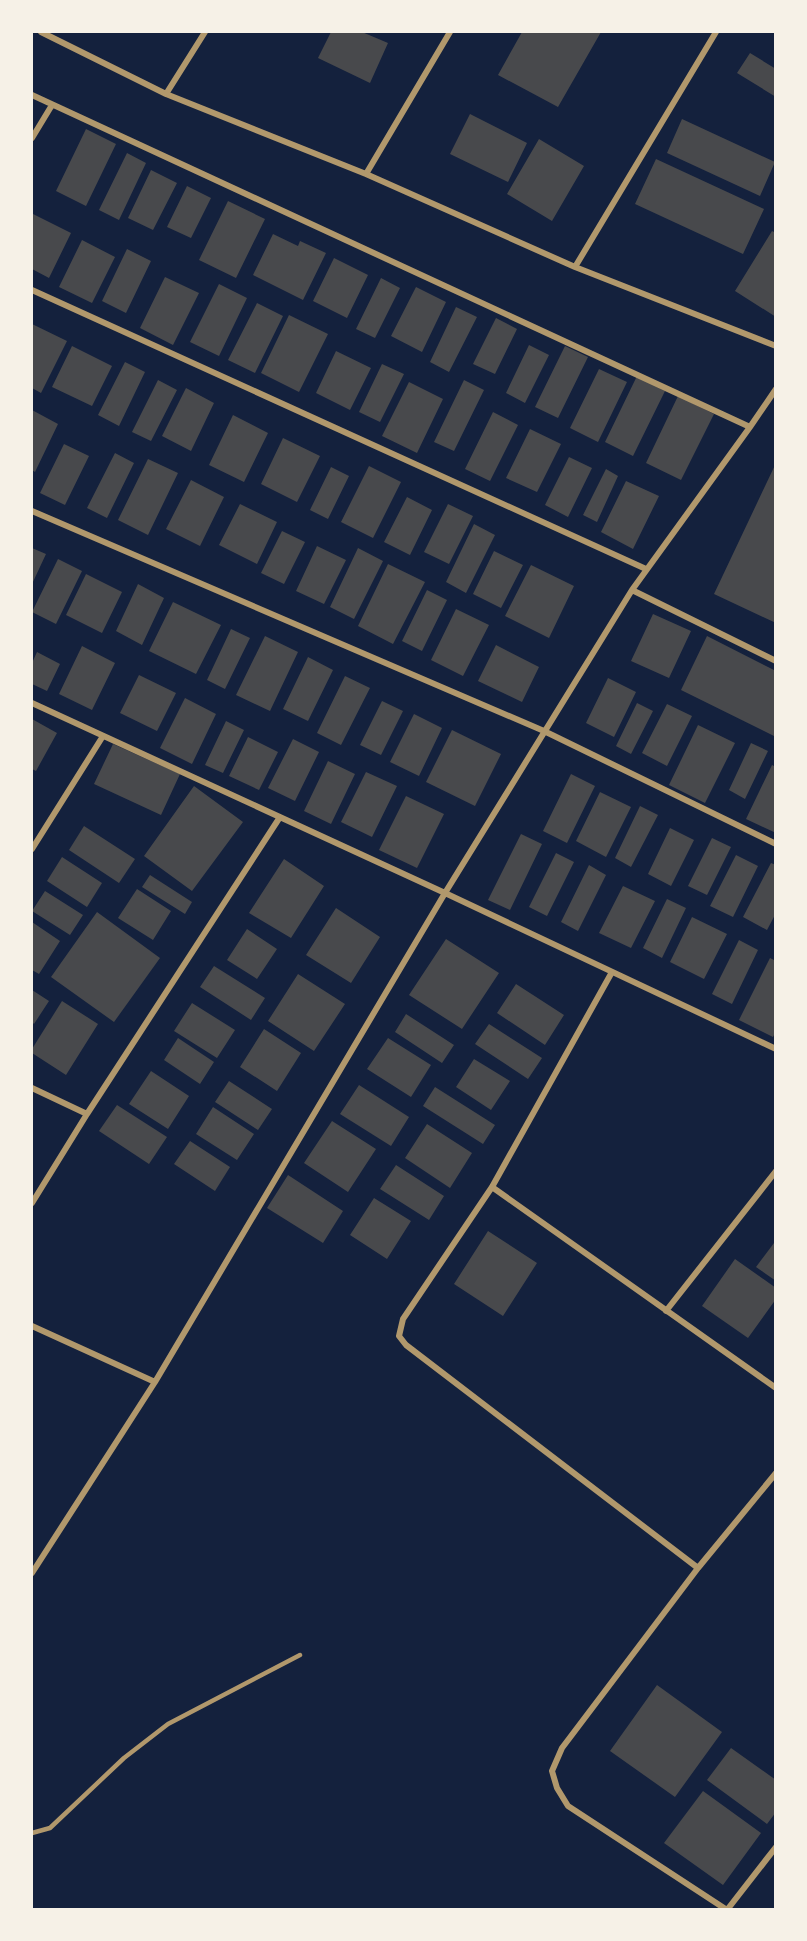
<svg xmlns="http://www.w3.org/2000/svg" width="807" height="1941" viewBox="0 0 807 1941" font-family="'PT Serif',serif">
<rect width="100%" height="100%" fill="#14213d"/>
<path fill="#48494c" d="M331,32H362L388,43L370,83L318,58Z
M522,32H601L558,107L498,75Z
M750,53L776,69V97L737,73Z
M470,114L527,143L508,182L450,154Z
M682,119L775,162L760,196L667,153Z
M86,129L116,144L86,206L56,191Z
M539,139L584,166L552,221L507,194Z
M127,153L146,163L119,220L99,210Z
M656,159L764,209L743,254L635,204Z
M151,170L177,183L153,230L128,218Z
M187,186L211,198L191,238L167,227Z
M228,201L265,219L236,278L199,260Z
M33,214L71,233L49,278L32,269Z
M772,231L776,233V317L735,291Z
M273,234L298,246L300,241L326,253L303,300L253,275Z
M82,240L115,257L92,303L59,287Z
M127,249L151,261L126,313L102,301Z
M334,258L368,275L347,318L313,301Z
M165,277L199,293L173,345L140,328Z
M381,278L400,288L375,338L356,329Z
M219,284L247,298L219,356L190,342Z
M416,287L446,302L422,352L391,336Z
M257,303L283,316L255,373L228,360Z
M456,307L477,317L449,372L430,362Z
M289,315L328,334L299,392L261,373Z
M496,318L517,329L495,374L473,364Z
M32,324L67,341L41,393L32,388Z
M529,345L549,355L525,403L506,393Z
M72,346L112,366L92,406L52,387Z
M565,346L588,357L558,418L535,407Z
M336,351L371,368L350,410L316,393Z
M125,362L145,372L119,426L98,415Z
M382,364L404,374L380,422L359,412Z
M599,369L627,382L598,442L570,428Z
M637,376L665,391L633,456L605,442Z
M158,380L177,390L151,441L132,432Z
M464,380L484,390L454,451L434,442Z
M409,382L443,399L417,453L382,436Z
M186,388L214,403L191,451L162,436Z
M678,396L714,414L681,480L646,463Z
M32,410L58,424L35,472L32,470Z
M493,412L518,425L490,481L465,469Z
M233,415L268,433L244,482L209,465Z
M530,429L561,444L537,492L506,478Z
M283,438L320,456L297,502L261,484Z
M64,444L89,456L65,505L40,493Z
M115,453L134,463L107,518L87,508Z
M569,457L592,468L568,517L545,505Z
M148,459L178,473L148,535L118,520Z
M776,463V623L714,594Z
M369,466L401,482L373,538L341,522Z
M331,467L349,476L328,519L310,510Z
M606,469L618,476L597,522L583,515Z
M191,480L224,497L200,546L166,529Z
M626,481L659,496L633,549L601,532Z
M407,497L432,510L410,555L384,542Z
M240,504L277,522L257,564L219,545Z
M448,504L473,516L449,564L424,552Z
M474,524L495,535L466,593L446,582Z
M282,531L305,542L284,584L261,573Z
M317,546L346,560L324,604L296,591Z
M32,548L46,554L32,584Z
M358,548L383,561L354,619L330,607Z
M494,551L523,565L501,608L473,594Z
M58,559L82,571L56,624L32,612Z
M388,564L425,582L393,644L358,626Z
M531,565L574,586L549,638L505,616Z
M86,574L122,592L102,633L66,615Z
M138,584L164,598L142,645L116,631Z
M427,590L447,600L422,651L402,641Z
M173,602L221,625L196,674L149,651Z
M456,609L489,625L463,676L431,660Z
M653,614L691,631L669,678L631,661Z
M231,629L250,638L225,689L207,680Z
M265,636L298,652L270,711L236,695Z
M707,636L776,671V737L681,690Z
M496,645L539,667L522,702L478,681Z
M82,646L115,663L92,710L59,694Z
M37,652L60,664L47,691L32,684V663Z
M308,657L333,670L308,721L283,709Z
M139,675L176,693L157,731L120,713Z
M345,676L370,688L341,745L317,733Z
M608,678L636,692L614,737L586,723Z
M185,698L216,714L192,764L160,748Z
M382,701L403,711L381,755L360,745Z
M637,703L653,711L631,754L616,746Z
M667,704L692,716L667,766L642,753Z
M414,714L442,728L419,776L390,762Z
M32,719L57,733L36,771L32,769Z
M226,721L244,730L223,773L205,765Z
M698,725L735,743L705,803L669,785Z
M452,730L501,754L475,806L426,782Z
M248,737L278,752L259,790L229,776Z
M293,739L319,752L295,801L268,788Z
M751,743L768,751L745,799L729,790Z
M113,744L180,774L161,815L94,784Z
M328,761L355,774L331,824L304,811Z
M772,765L776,767V833L746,819Z
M366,772L397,786L372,837L341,822Z
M571,774L595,786L567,843L543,831Z
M194,786L243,822L192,891L144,856Z
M600,792L631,807L606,857L576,841Z
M406,796L444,814L417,868L379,850Z
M640,806L658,815L631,867L615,858Z
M84,826L135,859L119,883L69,850Z
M670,828L694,840L671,886L648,874Z
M521,834L542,844L510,910L488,900Z
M712,838L731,847L707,895L688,886Z
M556,853L574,862L547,916L529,907Z
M736,855L758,866L733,917L710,906Z
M62,857L102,883L87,907L47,881Z
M284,859L324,886L291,938L249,913Z
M771,863L776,865V913L767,930L743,917Z
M589,865L606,875L578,931L561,922Z
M150,875L192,902L185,914L142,887Z
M623,886L655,901L631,948L599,933Z
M137,889L171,911L153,940L118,918Z
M45,891L83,915L70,935L32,911Z
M667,899L686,908L662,958L643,948Z
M336,908L380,937L351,983L306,955Z
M97,912L160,958L114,1022L51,977Z
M692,917L727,934L704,979L670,962Z
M32,922L60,941L39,974L32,970Z
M247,929L277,949L257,979L227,960Z
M446,939L499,973L462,1029L409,995Z
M739,940L758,950L732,1004L712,994Z
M770,958L776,961V1031L773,1037L739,1020Z
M214,966L265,998L251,1020L200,987Z
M298,974L345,1004L314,1051L268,1021Z
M516,984L564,1015L545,1045L497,1013Z
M32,990L49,1001L34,1024L32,1022Z
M62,1001L98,1024L66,1075L32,1053V1049Z
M192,1003L235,1030L217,1058L174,1031Z
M406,1014L454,1045L442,1063L395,1032Z
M489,1024L542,1058L528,1079L475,1044Z
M264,1029L301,1053L277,1091L240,1067Z
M178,1038L214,1062L200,1084L164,1060Z
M388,1038L431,1065L411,1097L367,1069Z
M474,1059L510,1081L491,1110L456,1087Z
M151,1071L189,1096L168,1129L129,1104Z
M229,1081L272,1109L258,1130L215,1102Z
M359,1085L409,1117L391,1146L340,1114Z
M435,1087L495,1125L483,1144L423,1106Z
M117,1105L167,1137L149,1164L99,1131Z
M213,1107L254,1134L237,1160L196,1134Z
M332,1121L376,1149L348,1192L304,1163Z
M427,1124L472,1153L450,1188L405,1158Z
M190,1141L230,1167L215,1191L174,1164Z
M396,1165L444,1196L429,1220L380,1189Z
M288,1175L343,1211L323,1243L267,1208Z
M374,1198L411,1221L387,1259L350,1235Z
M488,1231L537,1263L503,1316L454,1284Z
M774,1243L776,1244V1281L756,1267Z
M735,1259L776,1288V1299L748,1338L702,1306Z
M657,1685L722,1732L675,1797L610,1751Z
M731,1748L776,1780V1812L767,1824L707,1780Z
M703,1791L761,1833L723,1885L664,1843Z"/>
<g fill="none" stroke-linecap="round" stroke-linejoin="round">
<path stroke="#b1986c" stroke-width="4.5" d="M32,1833L50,1828L124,1758L168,1724L300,1655"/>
<path stroke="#b1986c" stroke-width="6" d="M41,32L166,94L366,174L575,267L776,346
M166,94L205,32
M32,95L750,427
M32,138L52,105
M366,174L450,32
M575,267L716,32
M32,290L646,569
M32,511L544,731L776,844
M632,590L776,661
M32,703L445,893L776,1049
M32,849L103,736
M612,972L492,1187L403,1319L399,1336L406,1345L698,1568
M32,1088L87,1114
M492,1187L776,1388
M32,1203L87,1114L280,817
M666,1311L776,1171
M32,1326L155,1382
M32,1573L155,1382L445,893L632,590L750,427L776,389
M727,1910L568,1806L557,1788L552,1771L562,1748L698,1568L776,1473
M727,1910L776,1847"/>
</g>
<rect width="807" height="1941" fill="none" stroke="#f6f1e7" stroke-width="66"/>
</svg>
